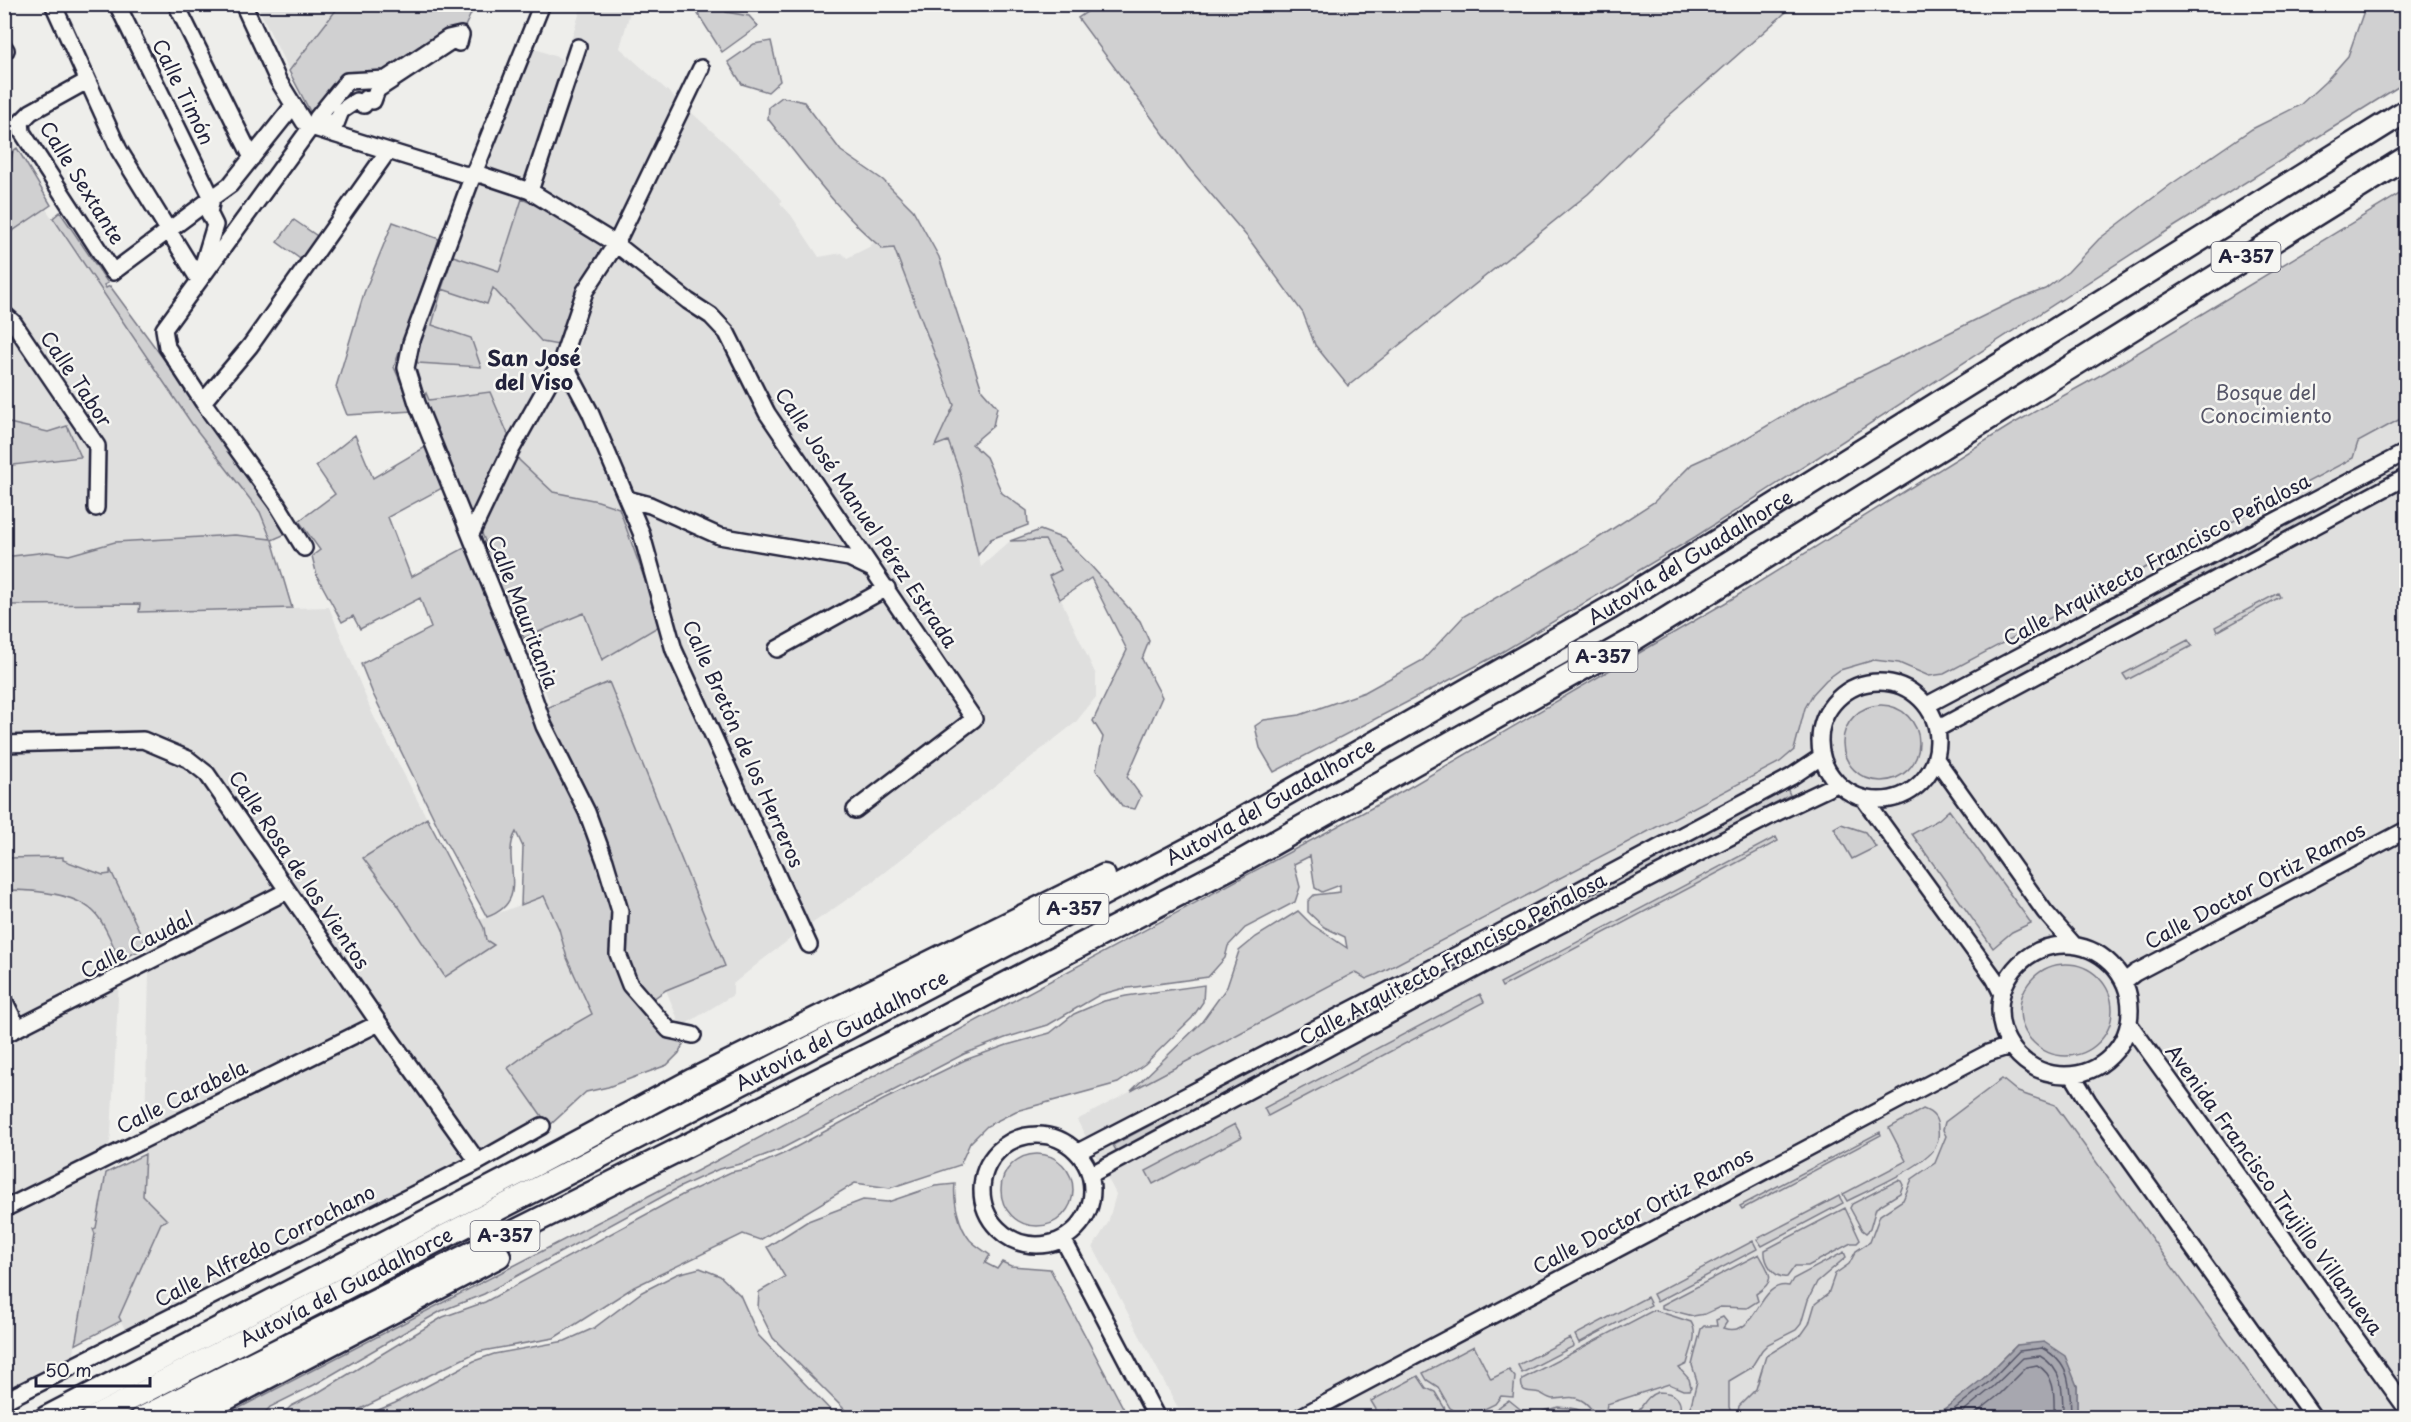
<svg xmlns="http://www.w3.org/2000/svg" width="2411" height="1422" viewBox="0 0 2411 1422" font-family="'Playpen Sans',sans-serif">
<rect width="100%" height="100%" fill="#eeeeeb"/>
<filter id="ink" filterUnits="userSpaceOnUse"><feTurbulence type="fractalNoise" baseFrequency=".0167" numOctaves="2"/><feDisplacementMap in="SourceGraphic" scale="12" xChannelSelector="R" yChannelSelector="G"/><feConvolveMatrix kernelMatrix="1 2 1 2 8 2 1 2 1" color-interpolation-filters="sRGB"/></filter>
<g filter="url(#ink)">
<path fill="#dfdfde" d="M257,5H340L289,71Z
M582,5H632L620,48L754,169L782,201L780,203L791,215L819,257L842,253L847,258L869,247L874,242L883,249L894,248L954,406L936,445L948,441L960,473L981,567L1010,541L1045,540L1062,570L1050,576L1096,675V697L1075,723L868,885L794,936L761,961L733,984V995L681,1027L524,638L584,613L490,392L428,400L415,369L416,360L432,325L442,289L485,166L533,48L565,60Z
M4,127L51,205L46,209L192,424L260,512L272,540L292,608L329,607L373,715L480,920L544,896L559,929L567,958L614,1067L549,1126L550,1130L480,1172L134,1346L119,1318L161,1223L167,1220L143,1196L149,975L147,947L111,871V874L103,875L63,860V857L5,858Z
M2406,252V1417L1221,1418L1197,1409L1178,1408L1093,1247L1108,1223L1116,1194L1077,1120L1355,972L1340,912Z
M5,890H38L78,901L98,916L120,960L111,1134L96,1228L93,1229L95,1234L75,1345L72,1378L5,1412Z"/>
<path fill="#d0d0d1" stroke="#797986" stroke-width="1.5" d="M340,5H475L461,35L386,79L347,81L313,117L289,71Z
M695,5H724L726,12L749,16L758,26L722,52L696,11Z
M1097,5V4L1794,5L1665,119L1588,194L1348,386L1315,345L1303,313L1249,239L1188,167L1078,18Z
M2366,5H2406V82L2164,233L1695,537L1497,655L1274,772L1260,748L1255,726L1264,720L1300,715L1365,692L1423,660L1464,616L1586,546L1654,502L1692,464L1738,443L1804,404L2016,300L2045,289L2068,272L2099,239L2170,185L2252,129L2300,105L2325,82L2348,56Z
M771,41L780,81L768,92L742,84L728,62L754,44Z
M782,97L804,102L841,151L883,180L913,210L939,257L982,390L997,407L993,426L972,444L986,457L1002,493L1027,511L1028,525L991,539L978,555L960,473L948,441L935,446L954,405L894,248L883,249C838,213 804,163 768,119L769,107Z
M17,148L51,205L5,236V185L13,151Z
M2406,190V416L2358,442L2353,458L1944,674L1929,676L1899,663L1874,660L1840,670L1826,680L1813,694L1805,708L1794,750L1780,762L1378,974L1366,979L1355,972L1131,1091L1201,1023L1227,987L1239,951L1256,937L1298,911L1311,924L1347,948L1345,937L1324,927L1308,912V901L1314,895L1340,892V885L1322,892L1315,888L1310,856L1294,864L1300,887L1295,902L1245,928L1228,946L1225,958L1208,977L1121,989L1099,995L1048,1025L1005,1038L964,1054L781,1149L744,1163L719,1169L680,1187L484,1294L441,1311L314,1385L270,1407L261,1417C249,1415 235,1418 222,1417L714,1162L1403,791L1735,597L2011,425L2106,372Z
M522,199L559,216L604,245L558,345L542,342L493,288L487,304L442,289L432,325L471,338L481,367L418,363L413,356L435,287L442,288L453,256L499,271Z
M60,212L108,283L104,285L106,288L110,286L271,505L288,533L272,540L292,608L139,612L140,604L5,605L4,557L47,552L69,555L115,542L235,535L271,539L260,512L192,424L53,218Z
M294,220L320,238L303,261L277,242Z
M393,222L439,239L394,367L413,411L347,415L336,387L364,293Z
M490,392L519,460L553,492L598,501L619,508L661,625L602,660L584,613L524,638L490,570L485,541L474,514L470,513L422,401L426,393L429,400Z
M5,422L48,432L67,426L81,457L5,466Z
M355,435L373,478L427,446L444,487L388,517L411,577L468,546L542,710L609,682L725,966L666,990L653,999L667,1034L684,1042L679,1053L667,1065L608,1087L586,1092L549,1126L508,1068L543,1042L592,1014L567,958L559,929L544,896L521,905L523,847L516,832C499,861 534,900 487,917L443,837L373,694L361,664L431,628L420,598L360,629L353,616L342,622L317,576L312,556L320,550L299,521L335,494L316,466Z
M2352,488L2356,495L1986,692L1982,684Z
M1040,530L1064,539L1092,567L1140,621L1149,641L1142,659L1162,697L1127,777L1141,796L1135,809L1123,807L1096,770L1103,737L1093,721L1127,650L1091,578L1060,599L1049,576L1061,570L1045,540L1010,541Z
M2278,593L2280,597L2217,632L2215,627Z
M2188,640L2192,646L2127,680L2123,674Z
M1843 743a38 38 0 1 1 76 0a38 38 0 1 1-76 0Z
M1787,788L1790,795L1407,998L1403,991Z
M1949,810L2031,923L2012,932L1993,948L1912,834L1938,820Z
M427,818L484,928L486,940L494,945L445,977L393,898L363,858Z
M1841,824L1865,832L1876,847L1852,859L1834,828Z
M1776,837L1778,841L1502,987L1500,983Z
M63,857V860L103,875L110,874V869L147,947L120,960C113,946 108,931 99,918C81,892 33,890 5,890V858Z
M2020 1010a46 46 0 1 1 92 0a46 46 0 1 1-92 0Z
M1204,985L1203,1002L1192,1018L1145,1064L1118,1083L1016,1111L987,1126L970,1143L960,1165L890,1188L855,1183L760,1240L743,1234L634,1287L554,1338L477,1352L344,1417H280L291,1406L319,1392L443,1317L485,1302L682,1195L731,1172L751,1168L785,1153L883,1100L965,1060L1007,1045L1050,1033L1074,1014L1104,1001L1126,996Z
M1480,994L1484,1002L1268,1116L1264,1108Z
M1387,999L1391,1006L1117,1152L1113,1145Z
M2002,1079L2018,1092L2055,1105L2281,1417H2077V1386L2017,1345C1992,1370 1958,1408 1925,1417L1737,1418L1739,1406L1756,1389L1766,1356L1802,1334L1809,1324L1815,1304L1828,1294L1835,1274L1849,1264L1856,1251L1870,1242L1880,1215L1903,1200L1912,1179L1935,1163L1946,1136L1943,1130L1945,1122Z
M1923,1109C1934,1113 1938,1119 1938,1130C1939,1136 1938,1142 1935,1148C1925,1166 1867,1191 1847,1201L1843,1194L1906,1161L1889,1128Z
M1235,1124L1242,1137L1153,1184L1146,1171Z
M1880,1132L1881,1135L1742,1209L1740,1206Z
M1001 1190a36 36 0 1 1 72 0a36 36 0 1 1-72 0Z
M145,1154L143,1196L167,1220L161,1223L119,1317L121,1321L75,1345L95,1234L93,1229L96,1228L106,1173Z
M1898,1180L1901,1181L1903,1185L1900,1193L1876,1208L1870,1229L1866,1233L1862,1230L1850,1208L1852,1204Z
M955,1184C953,1201 959,1227 970,1240C976,1246 983,1250 990,1255L985,1263L997,1269L1002,1262L1011,1266L1050,1269L1128,1417H852L773,1338L758,1308L759,1292L785,1277L767,1247L808,1221L863,1200L888,1202L935,1186Z
M1839,1196L1843,1203L1762,1246L1757,1239Z
M1845,1208L1860,1240L1857,1243H1851L1808,1266H1795L1787,1277C1774,1279 1764,1262 1765,1250Z
M1753,1241L1757,1249L1657,1302L1653,1294Z
M1844,1252L1846,1257L1817,1282L1808,1300L1801,1324L1796,1330L1768,1344L1762,1350L1751,1368L1729,1381V1407L1731,1413L1729,1417H1695L1691,1405L1697,1381L1692,1365L1701,1329L1704,1326H1717L1716,1320L1723,1317L1727,1322L1723,1328C1759,1340 1756,1280 1789,1286L1793,1279Z
M1759,1254C1769,1272 1778,1280 1756,1294L1758,1301L1747,1308L1720,1307L1705,1314L1693,1316L1662,1308V1305Z
M700,1268L720,1276L740,1295L758,1335L837,1417H362L395,1403L474,1361L494,1354L565,1341L594,1328L642,1292L677,1274Z
M1647,1297L1651,1305L1579,1343L1575,1335Z
M1654,1310L1691,1322C1699,1334 1690,1351 1687,1364L1679,1368L1689,1379L1691,1387L1689,1390H1683L1669,1384L1607,1404L1606,1410L1615,1418L1597,1417C1593,1411 1589,1404 1581,1400C1571,1395 1563,1399 1553,1399C1549,1399 1544,1395 1540,1393C1530,1390 1519,1395 1522,1379Z
M1570,1338L1574,1346L1522,1373L1518,1365Z
M1474,1346L1491,1379L1509,1370L1515,1377L1513,1397L1501,1396L1495,1404L1470,1416L1458,1413L1450,1408L1438,1387L1427,1380L1423,1373Z
M1418,1376L1426,1388L1435,1392L1450,1417H1395L1390,1410L1380,1416L1371,1401Z
M1658,1392C1676,1392 1684,1400 1679,1417H1631C1643,1410 1643,1397 1658,1392Z
M1509,1400L1530,1417H1476L1490,1413Z
M1558,1407C1568,1408 1581,1407 1587,1417H1542L1543,1411Z"/>
<path fill="#a7a7af" stroke="#727281" stroke-width="1.5" d="M2044,1342L2065,1356L2077,1386V1417H1925L1938,1414L1985,1377L2017,1345Z"/>
<g fill="none" stroke-linecap="round" stroke-linejoin="round">
<path stroke="#575769" stroke-width="1.5" d="M1943,1418L1989,1382L2019,1351L2042,1348C2072,1364 2070,1387 2071,1418
M1955,1418L1993,1387L2023,1358L2040,1356C2064,1369 2063,1393 2063,1418
M1970,1418L2000,1394L2027,1367L2037,1365C2057,1376 2054,1398 2054,1418"/>
<g stroke="#22223b" stroke-width="20">
<path id="minor" d="M53,4L119,150L199,280
M176,4L252,158
M243,4L278,80L304,122L311,127L463,174L482,175L530,191L616,244L688,301L711,316L727,333L767,413L974,719L855,810
M542,4L470,183L411,343L406,368L417,403L519,656L544,726L587,812L605,861L620,911L618,954L630,985L669,1030L693,1035
M461,35L459,43L453,40L377,90L373,101L365,99L364,105L356,101L341,111L336,124L317,118L347,81L386,79L448,38Z
M4,47L6,50
M87,81L31,112L21,122L22,132L113,272L212,198L117,4
M530,191L578,47
M202,268L215,225L209,213L212,198L230,185L293,106
M4,314L13,322L97,446L96,508
M562,359L590,412L641,532L674,650L809,945
M203,402L250,346L388,151
M627,499L650,505L719,536L849,558L872,569
M471,534L511,450L562,359L585,291L616,244L701,68
M304,548L277,504L203,402L167,347L164,329L311,127
M777,649L887,588
M1820 741a59 59 0 1 1 118 0a59 59 0 1 1-118 0Z
M1927,705L2406,452
M1937,729L2406,477
M4,744L143,740L188,759L207,774L379,1023L478,1162
M1936,759L2045,912L2074,945
M1864,799L1994,978L2002,994
M2000 1010a65 65 0 1 1 130 0a65 65 0 1 1-130 0Z
M2125,981L2135,973L2406,830
M4,1000L18,1028
M2130,1025L2406,1408
M4,1035L287,891
M2073,1076L2088,1101L2314,1418
M982 1190a55 55 0 1 1 110 0a55 55 0 1 1-110 0Z
M1078,1152L1497,934L1791,777L1821,757
M1090,1175L1506,953L1776,813L1837,784
M4,1209L379,1023
M1063,1239L1157,1418
M4,1401L478,1162L542,1126
M1298,1418L1925,1086L1988,1053L2010,1046"/>
</g>
<g stroke="#22223b" stroke-width="27">
<g id="highway">
<path d="M46,1418L525,1170L693,1080L1104,876"/>
<path id="s1" d="M93,1418L775,1066L1200,843L1610,608L2406,111"/>
<path d="M142,1418L896,1041L1235,865L1631,641L2406,158"/>
<path d="M189,1418L499,1256"/>
</g>
</g>
<use href="#minor" stroke="#f6f6f2" stroke-width="15"/>
<use href="#highway" stroke="#f6f6f2" stroke-width="22"/>
</g>
</g>
<g text-anchor="middle" stroke-width="5" stroke-linejoin="round" paint-order="stroke">
<g fill="#f6f6f2" stroke="#626272" stroke-width="1.5">
<rect x="2211.5" y="242" width="69" height="30" rx="4.5"/>
<rect x="1568.5" y="642" width="69" height="30" rx="4.5"/>
<rect x="1039.5" y="894" width="69" height="30" rx="4.5"/>
<rect x="470.5" y="1221" width="69" height="30" rx="4.5"/>
</g>
<g font-size="18" font-weight="bold" fill="#22223b">
<text x="2246" y="263">A-357</text>
<text x="1603" y="663">A-357</text>
<text x="1074" y="915">A-357</text>
<text x="505" y="1242">A-357</text>
</g>
<g font-size="20" fill="#22223b" stroke="#f6f6f2">
<text transform="translate(183 92) rotate(64)" y="7">Calle Timón</text>
<text transform="translate(82 183) rotate(58)" y="7">Calle Sextante</text>
<text transform="translate(76 379) rotate(56)" y="7">Calle Tabor</text>
<text transform="translate(866 518) rotate(56)" y="7">Calle José Manuel Pérez Estrada</text>
<text dy="7" stroke="none"><textPath href="#s1" startOffset="1815">Autovía del Guadalhorce</textPath></text>
<text transform="translate(2157 560) rotate(-28)" y="7">Calle Arquitecto Francisco Peñalosa</text>
<text transform="translate(523 612) rotate(69)" y="7">Calle Mauritania</text>
<text transform="translate(743 744) rotate(66)" y="7">Calle Bretón de los Herreros</text>
<text dy="7" stroke="none"><textPath href="#s1" startOffset="1329">Autovía del Guadalhorce</textPath></text>
<text transform="translate(299 870) rotate(56)" y="7">Calle Rosa de los Vientos</text>
<text transform="translate(2255 886) rotate(-28)" y="7">Calle Doctor Ortiz Ramos</text>
<text transform="translate(137 945) rotate(-27)" y="7">Calle Caudal</text>
<text transform="translate(1453 959) rotate(-28)" y="7">Calle Arquitecto Francisco Peñalosa</text>
<text dy="7" stroke="none"><textPath href="#s1" startOffset="843">Autovía del Guadalhorce</textPath></text>
<text transform="translate(182 1097) rotate(-26)" y="7">Calle Carabela</text>
<text transform="translate(2274 1190) rotate(54)" y="7">Avenida Francisco Trujillo Villanueva</text>
<text transform="translate(1643 1211) rotate(-28)" y="7">Calle Doctor Ortiz Ramos</text>
<text transform="translate(265 1246) rotate(-27)" y="7">Calle Alfredo Corrochano</text>
<text dy="7" stroke="none"><textPath href="#s1" startOffset="285">Autovía del Guadalhorce</textPath></text>
</g>
<g font-size="20" fill="#565668" stroke="#f6f6f2">
<text x="2266" y="400">Bosque del<tspan x="2266" dy="23">Conocimiento</tspan></text>
</g>
<g font-size="21" font-weight="bold" fill="#22223b" stroke="#f6f6f2">
<text x="534" y="366">San José<tspan x="534" dy="24">del Viso</tspan></text>
</g>
</g>
<rect width="2411" height="1422" fill="none" stroke="#f6f6f2" stroke-width="24"/>
<rect x="12" y="12" width="2387" height="1398" fill="none" stroke="#22223b" stroke-width="2" filter="url(#ink)"/>
<path d="M36 1377v9h114v-9" fill="none" stroke="#22223b" stroke-width="3"/>
<text x="45" y="1377" font-size="18" fill="#22223b" stroke="#f6f6f2" stroke-width="4.5" paint-order="stroke">50 m</text>
</svg>
